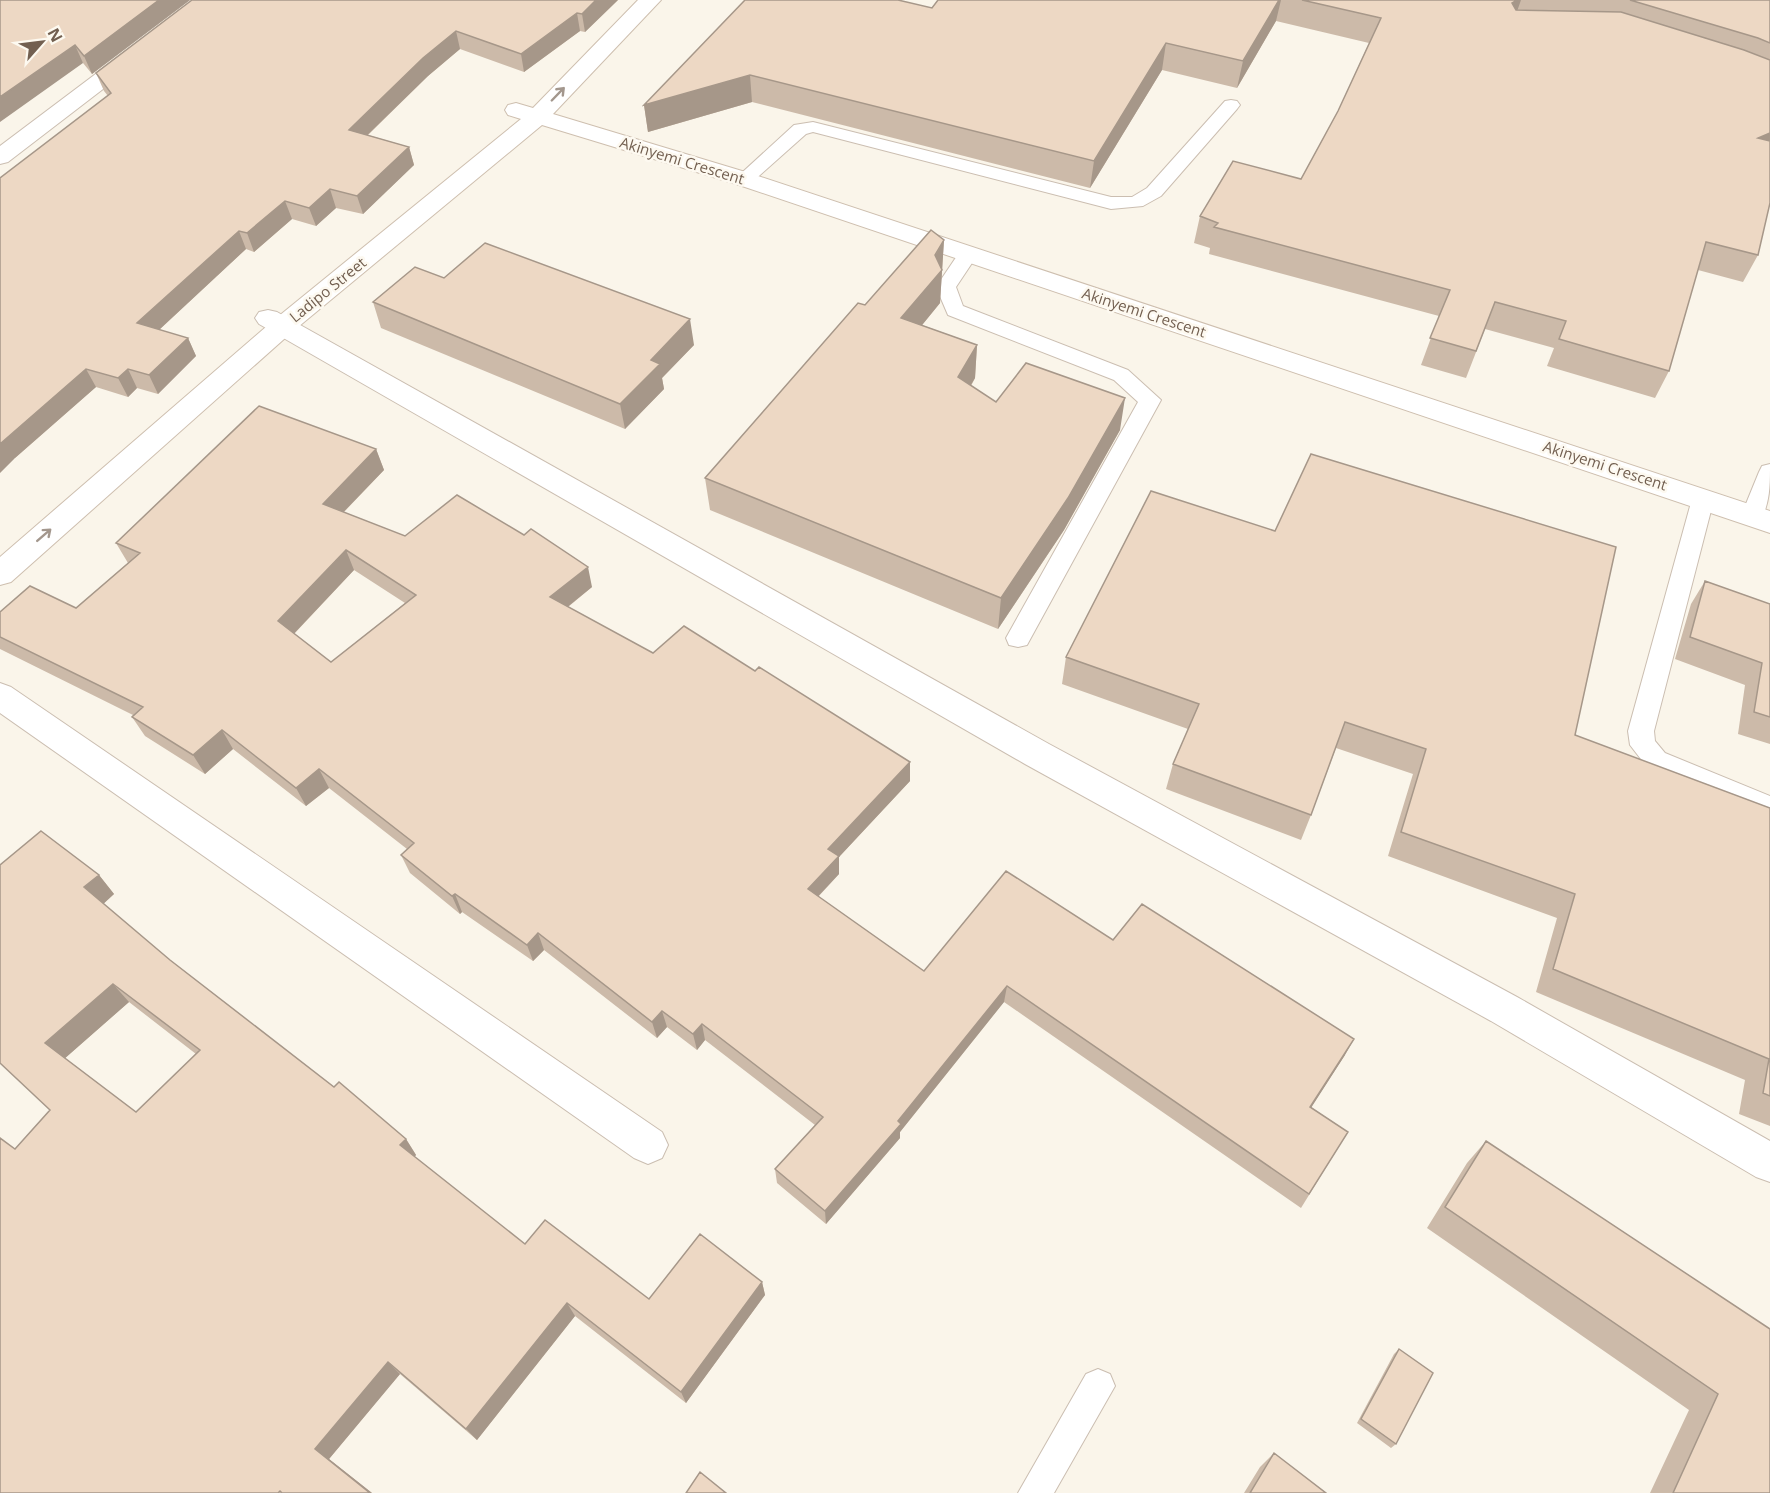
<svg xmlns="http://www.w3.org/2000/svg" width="1770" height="1493" viewBox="0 0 1770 1493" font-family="'Open Sans',sans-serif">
<rect width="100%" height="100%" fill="#faf5ea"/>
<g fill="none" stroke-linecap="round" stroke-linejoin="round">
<g stroke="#cbbeb1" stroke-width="2">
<path id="lane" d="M1231,100L1237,101L1240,105L1237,109L1161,196L1143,206L1111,209L813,132L806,134L751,183H737L735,179L794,125L813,122L1111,197H1132L1147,188L1225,101Z
M968,248L975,250L978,254L956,287L963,306L1128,370L1161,400L1027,645L1018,647L1009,645L1006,638L1138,402L1114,380L948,315L936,287L961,250Z
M1770,464C1770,486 1770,503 1760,522L1752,524L1744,522L1741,516L1759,472L1762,466Z
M1703,491L1711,493L1714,499L1654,731L1655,741L1665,753L1770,796V819L1647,767L1630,745L1628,731L1692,499L1695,493Z
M1098,1369L1110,1374L1115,1386L1054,1493H1018L1086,1374Z"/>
</g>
<g stroke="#cbbeb1" stroke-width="2">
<path id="street" d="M194,0H219L8,162L0,164V146Z
M268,310L277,312L1049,744L1517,997L1770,1141V1182L1756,1177L1491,1021L1025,764L259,324L255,318L259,312Z
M0,683L11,687L662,1132L668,1145L662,1158L648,1164L634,1158L0,713Z"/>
</g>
<g stroke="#cebfaf" stroke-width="2">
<path id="secondary" d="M638,0H661L553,114L752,174L1770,511V533L736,184L542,125L292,332L11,582L0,585V557L274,320L521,119L508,115L505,110L508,105L516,103L533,108Z"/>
</g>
<use href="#lane" fill="#fff" fill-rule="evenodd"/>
<use href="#street" fill="#fff" fill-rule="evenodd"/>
<use href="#secondary" fill="#fff" fill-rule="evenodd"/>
</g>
<path fill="#ccbaa9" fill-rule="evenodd" d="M0,0H190L92,74L83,63Z
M618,0L585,32L580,31L524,72L460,49L428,76L368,135L409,147L414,165L363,214L336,208L316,226L292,219L254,252L246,249L159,330L188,338L196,356L158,394L137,388L128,397L96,387L15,458L108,96L104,91L96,73Z
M938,0H1770V203L1758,255L1743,282L1698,270L1669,371L1655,398L1547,366L1554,348L1485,329L1466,378L1421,365L1439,316L1209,254L1210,248L1194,243L1200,216L1301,179L1338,111L1369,43L1276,21L1237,88L1162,70L1090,188L752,102L648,132L644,105L932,8Z
M944,240L940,303L922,325L977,345L975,378L971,386L996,402L1120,430L1064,530L998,629L710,510L705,478L865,305Z
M444,278L694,345L662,378L664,389L625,429L381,328L373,302Z
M376,449L384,470L344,512L405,536L592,587L568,607L653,653L755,671L910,762V781L839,857V874L818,897L924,971L1113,940L1345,1055L1311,1107L1348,1132L1301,1208L1004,1002L900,1132V1138L826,1224L777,1183L775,1169L815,1125L705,1040L697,1050L667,1027L657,1038L544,950L533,961L462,912L460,914L410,873L401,855L407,849L329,788L306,806L233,749L205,774L145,736L132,717L133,715L0,649V612L76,608L128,563L116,543ZM354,570L405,603L331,662L294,634Z
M1705,581L1770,604V744L1738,734L1745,685L1675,659L1691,604Z
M1066,657L1575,735L1770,808V1126L1739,1114L1745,1080L1536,992L1557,918L1388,856L1413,774L1336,748L1311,815L1301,840L1166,789L1173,764L1188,729L1062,684Z
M99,875L114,894L103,904L170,960L334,1087L406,1139L416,1155L414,1157L525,1244L649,1299L762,1282L765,1295L686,1403L575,1316L477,1440L400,1374L329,1459L372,1493H0L15,1149L50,1110ZM129,1002L196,1054L136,1112L65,1058Z
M1486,1141L1770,1329V1493H1650L1689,1410L1427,1228L1467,1163Z
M1399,1349L1396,1444L1391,1448L1357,1423L1394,1354Z
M1274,1453L1326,1493H1244L1260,1467Z"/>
<path fill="#a69789" d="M159,0H190L92,74L84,56Z
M596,0H618L585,32L582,14Z
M1279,0H1281L1276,21L1237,88L1243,61Z
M1517,0H1521L1513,23L1512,3Z
M577,13L580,31L524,72L521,54Z
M456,31L460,49L428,76L354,148L349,130L423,58Z
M1166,43L1162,70L1090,188L1094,161Z
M75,45L83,63L0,122V97Z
M750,75L752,102L648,132L644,105Z
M1770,133V155L1758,138Z
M409,147L414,165L363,214L357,196Z
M330,189L336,208L316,226L309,208Z
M285,201L292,219L254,252L247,233Z
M239,231L246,249L146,342L137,323Z
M944,240L940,303L901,351V318Z
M690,319L694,345L662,378L664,389L625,429L620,404L651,360Z
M188,338L196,356L158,394L149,375Z
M977,345L975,378L956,410L958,377Z
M86,369L96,387L15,458L0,473V444Z
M128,369L137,388L128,397L118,378Z
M1125,398L1120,430L1064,530L998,629L1001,598Z
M376,449L384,470L332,524L323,504Z
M346,550L354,570L287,641L278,621Z
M588,567L592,587L555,617L550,597Z
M222,730L233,749L205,774L193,755Z
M910,762V781L839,857V874L809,906L808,889L828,849Z
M319,769L329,788L306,806L296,788Z
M99,875L114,894L100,907L84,887Z
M455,894L462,912L460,914L452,896Z
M538,933L544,950L533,961L527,945Z
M113,984L129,1002L63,1060L45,1043Z
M1007,986L1004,1002L900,1132V1138L826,1224L825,1211Z
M662,1011L667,1027L657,1038L652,1022Z
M702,1024L705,1040L697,1050L693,1034Z
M1354,1039L1345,1055L1302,1122L1310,1107Z
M406,1139L416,1155L411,1161L400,1145Z
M762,1282L765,1295L686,1403L681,1392Z
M567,1303L575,1316L477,1440L466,1429Z
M388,1362L400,1374L329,1459L372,1493H370L315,1449Z"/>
<path fill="#edd8c4" stroke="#a69789" stroke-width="1.5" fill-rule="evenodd" d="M0,0H159L84,56L75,45L0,97Z
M192,0H596L582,14L577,13L521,54L456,31L423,58L349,130L409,147L357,196L330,189L309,208L285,201L247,233L239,231L137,323L188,338L149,375L128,369L118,378L86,369L0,444V178L111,93L96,73Z
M745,0H898L932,8L938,0H1279L1243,61L1166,43L1094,161L750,75L644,105Z
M1302,0H1517L1512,3L1516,10L1621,12L1744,50L1770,60V133L1758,138L1770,141V203L1758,255L1706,242L1669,371L1559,339L1566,321L1495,302L1476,351L1430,338L1450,290L1214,227L1218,223L1200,216L1233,161L1301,179L1338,111L1381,18Z
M1630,0H1770V43L1758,38Z
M931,230L944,240L935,255L942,270L901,318L977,345L958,377L996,402L1026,363L1125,398L1068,498L1001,598L705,478L858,303L865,305Z
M485,243L690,319L651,360L660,364L620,404L373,302L415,267L444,278Z
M259,406L376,449L323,504L405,536L457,495L524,535L531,529L588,567L550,597L653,653L684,626L755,671L759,667L910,762L828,849L839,856L808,889L924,971L1006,871L1113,940L1142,904L1354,1039L1310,1107L1348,1132L1309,1194L1007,986L898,1121L901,1124L825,1211L775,1169L823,1117L702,1024L693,1034L662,1011L652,1022L538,933L527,945L455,894L452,896L401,855L414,843L319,769L296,788L222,730L193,755L132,717L143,707L0,637V612L30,586L76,608L140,553L116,543ZM346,550L416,595L331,662L278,621Z
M1311,454L1616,547L1575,735L1770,808V1096L1763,1093L1769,1059L1553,969L1575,894L1401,832L1426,749L1345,722L1311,815L1173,764L1199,704L1066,657L1151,491L1275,531Z
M1705,581L1770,604V717L1754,712L1762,663L1690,637Z
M41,831L99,875L84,887L170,960L334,1087L339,1082L406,1139L400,1145L525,1244L545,1220L649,1299L700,1234L762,1282L681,1392L567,1303L466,1429L388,1362L315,1449L370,1493H282L280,1491L278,1493H0V1138L15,1149L50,1110L0,1063V865ZM113,984L200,1050L136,1112L45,1043Z
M1486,1141L1770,1329V1493H1673L1718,1394L1445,1207Z
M1399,1349L1433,1373L1396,1444L1361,1419Z
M1274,1453L1326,1493H1250Z
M700,1472L726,1493H686Z"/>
<defs><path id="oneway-shaft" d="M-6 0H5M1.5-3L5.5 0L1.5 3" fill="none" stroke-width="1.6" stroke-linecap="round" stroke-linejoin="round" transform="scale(1.5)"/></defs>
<g stroke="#a3978d">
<use href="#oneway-shaft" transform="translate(558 94) rotate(-46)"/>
<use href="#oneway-shaft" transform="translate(44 535) rotate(-41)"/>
</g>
<g text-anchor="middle" stroke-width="5" stroke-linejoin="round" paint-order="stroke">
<g font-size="15" fill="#725f50" stroke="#fdf9f0">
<text transform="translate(682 161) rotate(17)" y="5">Akinyemi Crescent</text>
<text transform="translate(328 290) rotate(-39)" y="5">Ladipo Street</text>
<text transform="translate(1144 313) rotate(18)" y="5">Akinyemi Crescent</text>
<text transform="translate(1605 466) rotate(18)" y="5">Akinyemi Crescent</text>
</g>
</g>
<g transform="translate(42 42) rotate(62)" stroke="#fdf9f0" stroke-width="4.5" paint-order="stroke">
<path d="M0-4.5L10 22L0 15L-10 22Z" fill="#725f50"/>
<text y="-9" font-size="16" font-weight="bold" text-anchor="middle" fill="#725f50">N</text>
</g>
</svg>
